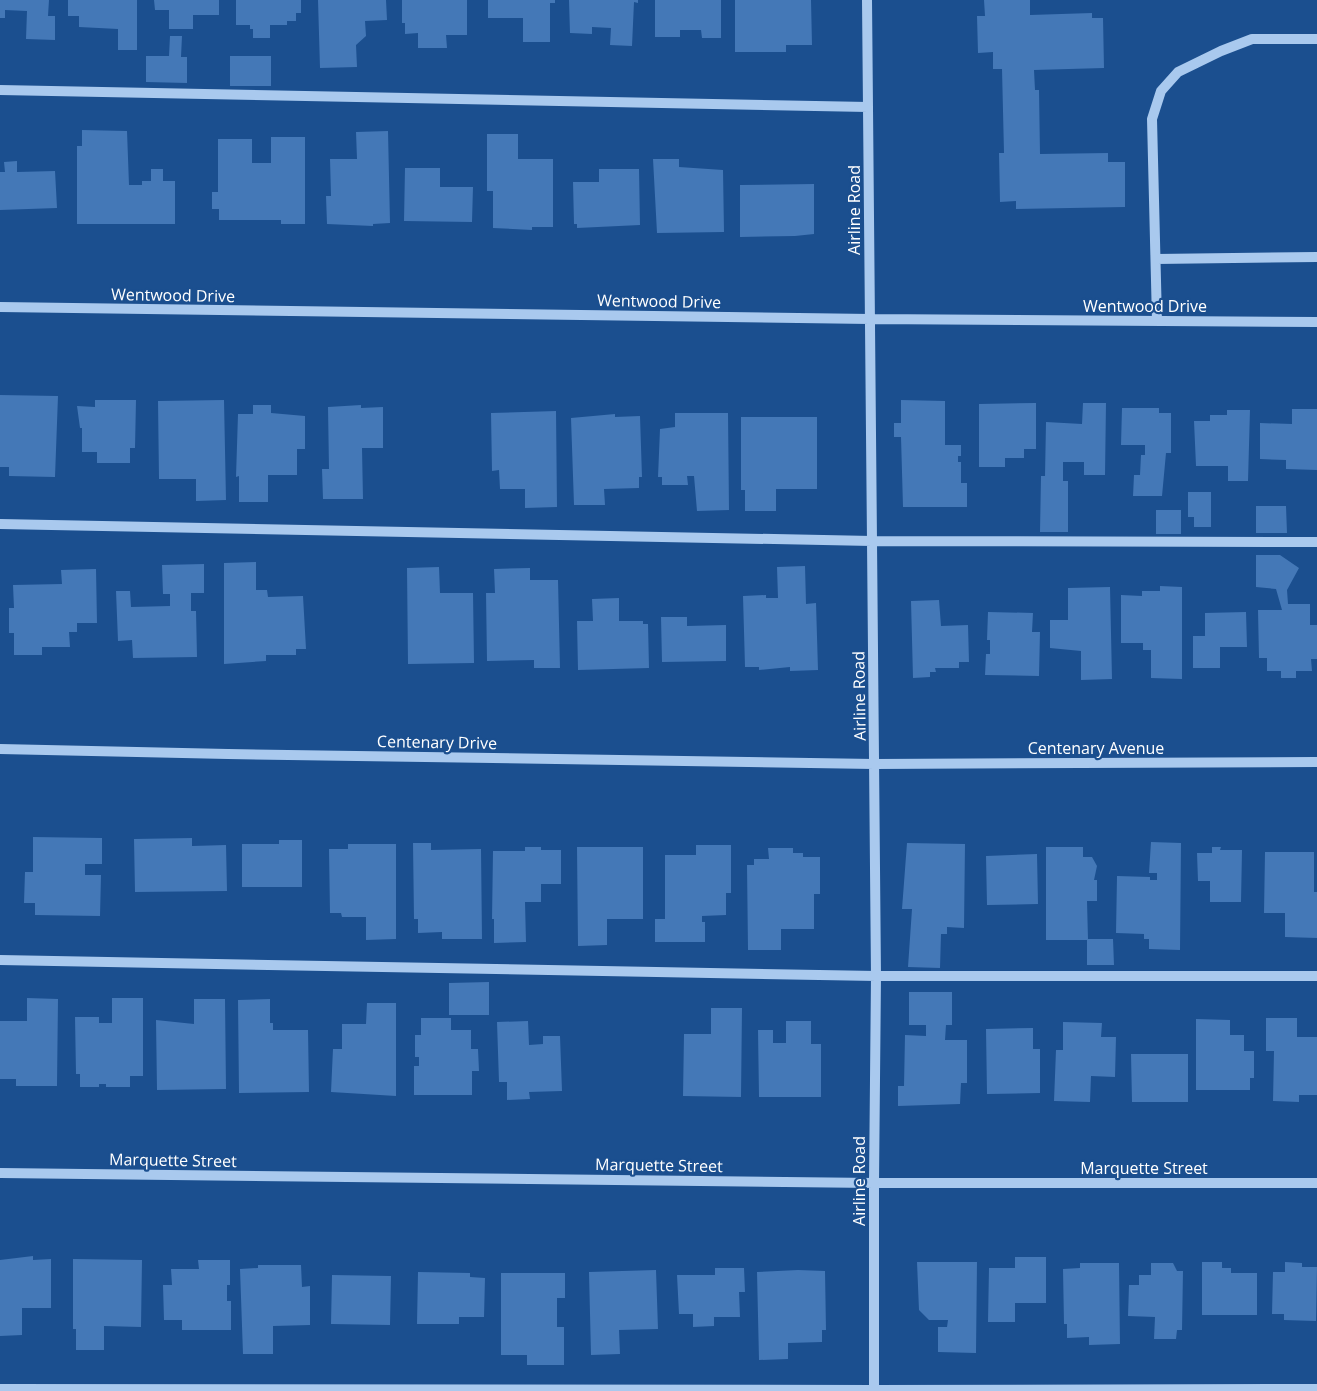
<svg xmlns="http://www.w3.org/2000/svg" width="1317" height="1391" viewBox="0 0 1317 1391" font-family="'Open Sans',sans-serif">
<rect width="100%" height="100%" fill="#1b4f8f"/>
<path fill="#4478b7" d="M0,0H49L48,16H55V40L26,39L27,11L5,10V18H0Z
M68,0H137V50H118V29L79,27V16H68Z
M154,0H219V15H193V29H169V10H155Z
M236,0H301V13H296V21H287V25H270V38H253V29H250V25H236Z
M318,0H386L387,20L365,21L366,36L356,45L357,67L320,68Z
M402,0H467V35H446L447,48H418V33L405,34V23H402Z
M488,0H555V3H550V42H523V18H488Z
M569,0H638V3L634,2L632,46L610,45L611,28L592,27V34L570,33Z
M655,0H721V38H702L701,30H680V37H655Z
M735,0H811L812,45H786V52H735Z
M984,0H1030V15L1092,13V18H1103L1104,68L1034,70L1035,90H1039L1040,154L1108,153V162H1125V207L1016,209V201L1000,202L999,153H1004L1002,69H993V52L978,53L977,16H985Z
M170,36H182L181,57H187V83L146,82V56H169Z
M230,56H271V86H230Z
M82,130L127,131L129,185H142V181H151V169H163V181H175V224H77V146H82Z
M388,131L390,223L373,224V226L327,224L326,196H331L330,159H357L356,132Z
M487,134H518V159H553V227H532V230L493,228V191H487Z
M271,137H305V224H281V220H219V209H212V192H218V139H252V163H271Z
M653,159H679V167L723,170L724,232L657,233Z
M17,161V172L55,171L57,208L0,210V172H5L4,162Z
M405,168H440V187H473L472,222L404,221Z
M599,169H639L640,225L577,228V224H574L573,182H599Z
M814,184V234L795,236L740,237V185Z
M0,395L58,396L55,477L9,476V467H0Z
M95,400H136L135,448H130V463H97V452H82V428H80L77,406L95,407Z
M224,400L226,500L196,501V479H159L158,401Z
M901,400L945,401V445H961V456H958V462H961V483H967V507H903L901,437H894V423H901Z
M1036,403V449H1024V458H1005V467H979V404Z
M1083,403H1106L1105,475H1084V462H1063V481H1068V532H1040L1041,476H1045L1046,422L1082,424Z
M253,405H271V413L305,416V449H297V475H268V502H239V476L236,477L238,414H253Z
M361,405V408L383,407V448H362L363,499H323L322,469H329L328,407Z
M1122,408H1159V413H1171V453H1166L1162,496H1133L1134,475H1140L1141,455H1145V445H1121Z
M1292,409H1317V470L1286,469V460L1260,459V423L1292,424Z
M1227,410H1250L1248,481H1228V466H1196L1194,421H1210V415H1227Z
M556,411L557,507L525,508V489H500L499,470L492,471L491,413Z
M675,413H728L729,510L697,511L694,476H687L688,485H662V477H658L660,429L675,427Z
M615,414V417L640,416L642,477H639V488L604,489L605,505H574L571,418Z
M741,417H817V489H776V511H745V490H741Z
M1188,492H1211V527H1194V517H1188Z
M1256,506H1286L1287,533H1256Z
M1156,510H1181V534H1156Z
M1256,555H1280L1299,568L1287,590L1288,604H1310V625H1317V659H1311L1312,671H1296V678H1281V671H1267V658H1259L1258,610H1282L1276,589L1256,587Z
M256,562V590H267L268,597L303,596L306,649H296V655H266V661L224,664V563Z
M204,564V593H191V611H196L197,657L133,658L132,640L118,641L116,591H130L131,607L170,606V594H163L162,565Z
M805,566L806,604L816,603L818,670L790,671V667L759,670V667H745L743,596L766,595V598H778L777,567Z
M439,567L440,593H473L474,663L408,664L407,568Z
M530,568V580H558L560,668H534V660L487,661L486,593H495L494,569Z
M96,569L97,623H77V632H69L70,647H42V655H14V633H9V608H14L13,585L62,584L61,570Z
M1160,586L1182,587V679L1151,678V650H1143V643H1121V595L1142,596V591H1160Z
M1110,587L1112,679L1081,680V651L1050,648V620H1068V588Z
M619,598V621H643V624H648L649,668L578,670L577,621H593L592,599Z
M939,600L941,626L968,625L969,662H959V668H935L936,672H930V677L913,678L911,601Z
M988,612L1033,613L1032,632H1040L1039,676L985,675L986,654H990V640H987Z
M1246,612L1247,647H1220V668H1193V636H1205V613Z
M661,617H687V626L726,625V661L662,662Z
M33,837L102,838V864H85V875H101L100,916L35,915V903H24L25,872H33Z
M192,838V846L226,845L227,891L135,892L134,839Z
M279,840H302V887H242V844H279Z
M1151,842L1181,843L1180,950L1149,949V939H1144V934L1116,933L1117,876L1150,877V880H1157V873H1149Z
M413,843H431V850L481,849L482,939H442V932L418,933V919H414Z
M907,843L965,844L964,928L947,927V934H941L940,968L908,967L912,909H902Z
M348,844H396V939L366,940V917H342L341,913H330L329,849H348Z
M696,845H731V893H726V915L702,916V922H705V942H655V919H665V855H696Z
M525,847H541V850H561V884H541V902H525L526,942L494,943V919H492L493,851H525Z
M577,847H643V919H607V945L578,946Z
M1046,847H1083V857H1092L1097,866L1094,880H1097V901H1087L1088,939H1113L1114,965H1087V940H1046Z
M1212,847H1221L1220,850H1242L1241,902H1210V881H1198L1197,853H1212Z
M768,848H793V853H803V857H820V894H814V929H781V950H748L747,865H754V859H769Z
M1265,852H1314V892H1317V938L1285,937V913H1264Z
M1037,854L1038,904L987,905L986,856Z
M489,982V1015H449V983Z
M909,992H952V1025H946L945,1040H967V1083H961L960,1104L898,1106V1086H904L905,1035L926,1036V1025H909Z
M27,998L58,999L57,1086H16V1079H0V1021H27Z
M112,998H143V1076H130V1087H106V1084H99V1087H80V1074H76L75,1017H99V1023H112Z
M194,999H225L226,1089L157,1090L156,1020L194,1024Z
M270,999V1023H273V1030H308L309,1092L239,1093L238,1000Z
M367,1003H396V1096L331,1092L333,1049H342V1024H366Z
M711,1008H742L741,1097L683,1096L684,1034H711Z
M421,1018H451V1030H471V1049H478L479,1071H472V1095H414V1066H419V1057H415V1035H421Z
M1266,1018H1297V1037H1317V1095H1299V1102L1273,1101L1274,1051H1266Z
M1196,1019L1230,1020V1035H1244V1051H1254V1078H1250V1090H1196Z
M528,1021L529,1045L543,1044V1036H560L562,1091L529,1092L530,1099L507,1100V1082H499L497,1022Z
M786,1021H811V1044H821V1097H759L758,1030H773V1043H786Z
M1063,1022L1102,1023L1101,1037H1116L1115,1077L1091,1076L1090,1102L1054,1101L1056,1050H1063Z
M1033,1028V1049H1040V1093L987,1094L986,1029Z
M1131,1054H1188V1102H1132Z
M33,1256V1260L51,1259V1308H22V1335L0,1336V1260Z
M1015,1257H1046V1303H1015V1322H988L989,1268H1015Z
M73,1259L142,1260L141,1327L104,1326V1350H76V1329H73Z
M198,1260H230V1285H227V1301H231V1330H182V1320H164L163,1285H172L171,1269H199Z
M917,1262H977L976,1353L938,1352V1327H947L948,1320H929L919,1310Z
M1202,1262H1222V1268H1231V1273H1257V1315H1202Z
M1285,1262L1302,1263V1267H1317L1316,1321L1284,1320V1314H1272L1273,1272H1285Z
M1080,1263H1119L1120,1344L1089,1345V1337L1067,1338V1324H1064L1063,1269L1080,1268Z
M1151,1263H1173L1177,1271H1183L1182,1330H1177L1176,1339H1154L1155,1317L1128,1316L1129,1285H1139V1275H1151Z
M258,1265H301L302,1287L310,1286V1325L273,1326V1354H243L240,1269L258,1268Z
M715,1268H744L745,1292H739L740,1317H714V1326L693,1327V1314H679L677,1275H715Z
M656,1270L658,1329L619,1330L620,1354L591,1355L589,1272Z
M798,1270L825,1271L826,1330H822V1342L788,1343V1359L759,1360L757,1272Z
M418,1272L470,1273V1277L485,1278L484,1317H459V1324H417Z
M501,1273H565V1298H557V1327H564V1365H527V1355H501Z
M332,1275L391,1276L390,1325L331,1324Z"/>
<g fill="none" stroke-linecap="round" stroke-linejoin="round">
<path stroke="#a9c9ee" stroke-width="10" d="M867,0L876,976L874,1183V1391
M0,90L868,107
M1156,259L1317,257
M0,307L870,319L1317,322
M1157,321L1152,119L1161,91L1178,72L1221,51L1252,39H1317
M0,524L872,541L1317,542
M0,749L228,754L874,764L1317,762
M0,960L876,976H1317
M0,1173L874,1183H1317
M0,1389L874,1390L1317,1389"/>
</g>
<g text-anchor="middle" stroke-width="4.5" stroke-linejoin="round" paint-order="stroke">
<g font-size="16" fill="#fff" stroke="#1b4f8f">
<text transform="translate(854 210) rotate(-90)" y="6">Airline Road</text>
<text transform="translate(173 295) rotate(1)" y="6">Wentwood Drive</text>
<text transform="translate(659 301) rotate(1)" y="6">Wentwood Drive</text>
<text x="1145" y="312">Wentwood Drive</text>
<text transform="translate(859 696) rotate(-91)" y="6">Airline Road</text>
<text transform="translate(437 742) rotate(1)" y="6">Centenary Drive</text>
<text x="1096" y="754">Centenary Avenue</text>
<text transform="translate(173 1160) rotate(1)" y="6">Marquette Street</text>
<text transform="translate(659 1165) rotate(1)" y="6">Marquette Street</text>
<text x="1144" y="1174">Marquette Street</text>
<text transform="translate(859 1181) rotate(-90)" y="6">Airline Road</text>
</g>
</g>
</svg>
